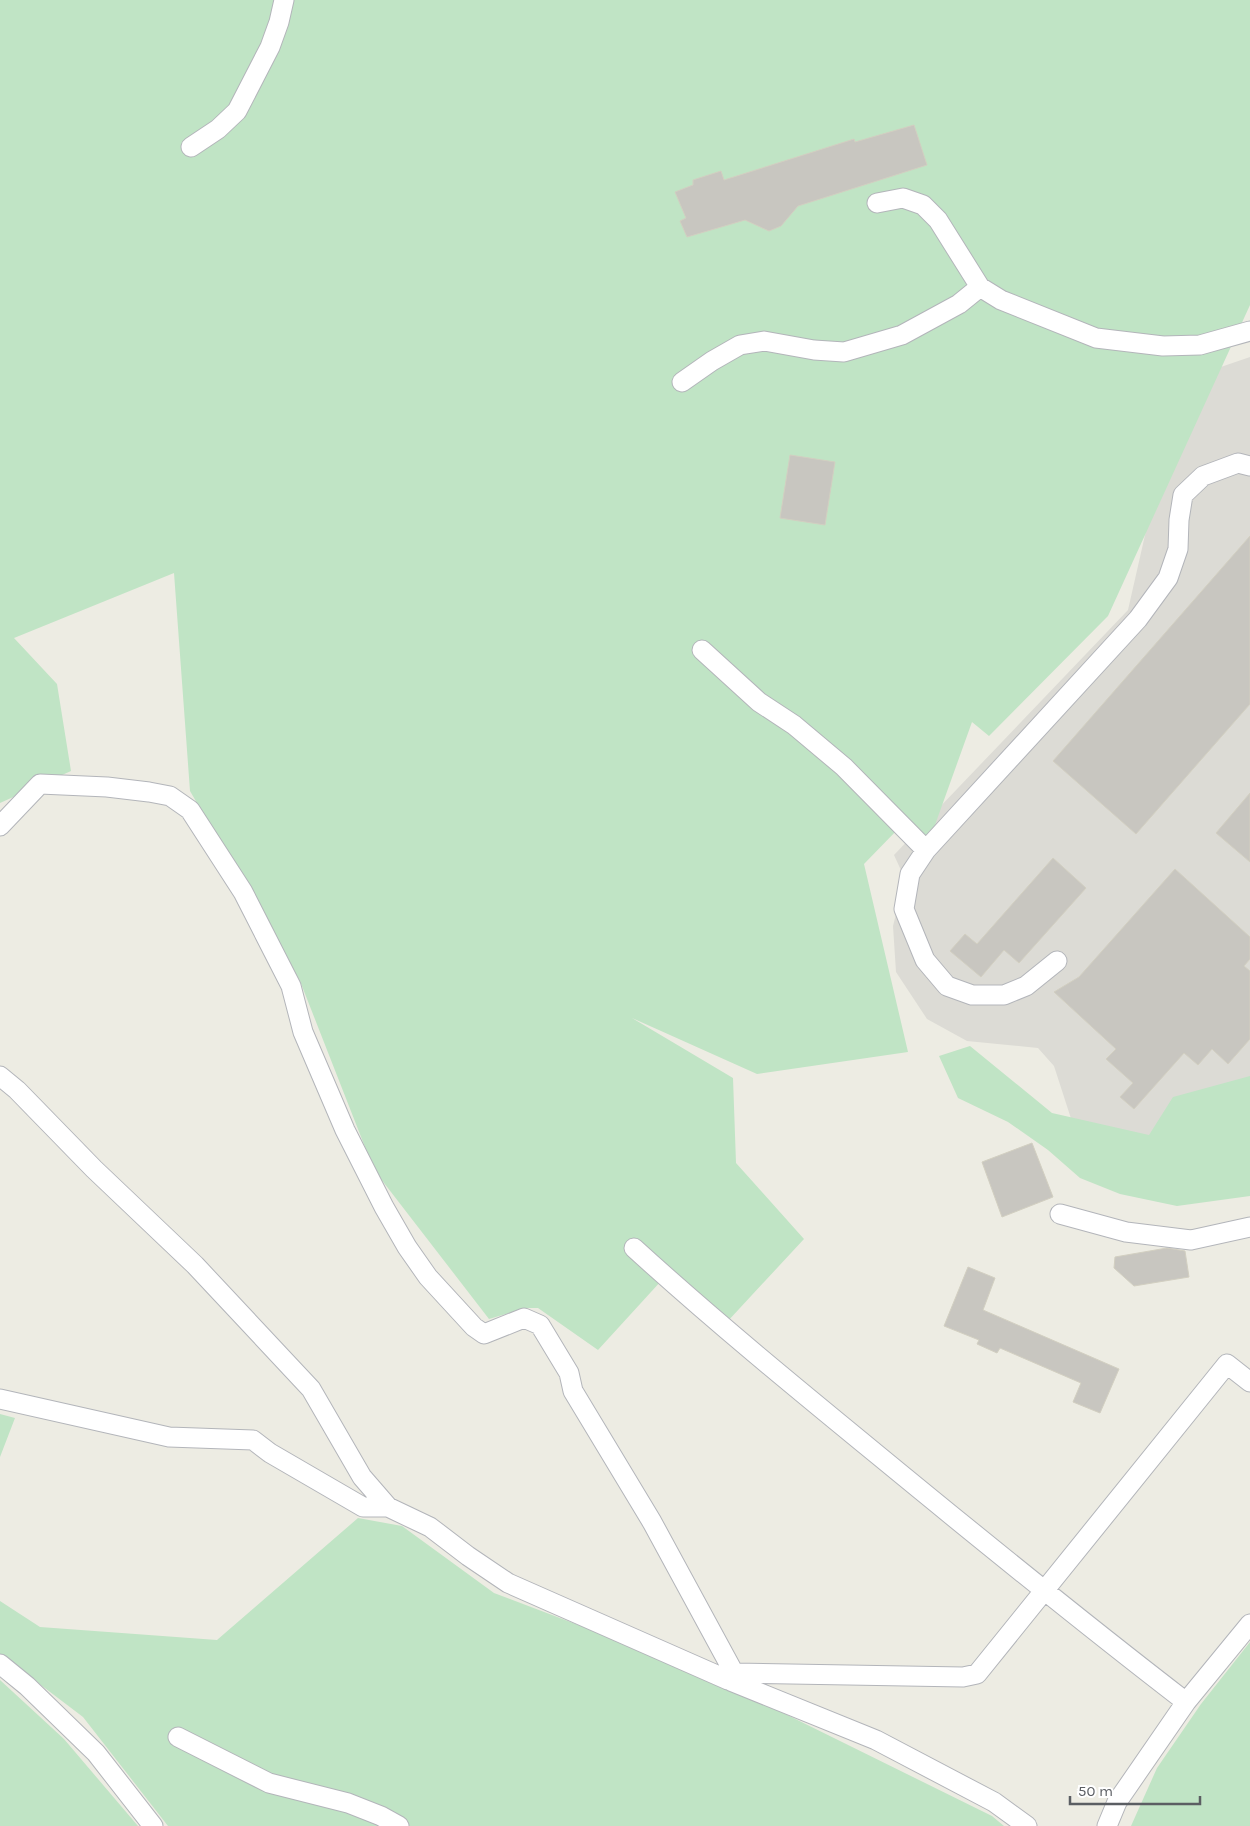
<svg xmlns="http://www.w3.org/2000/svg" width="1250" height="1826" viewBox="0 0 1250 1826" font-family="Karla,sans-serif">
<rect width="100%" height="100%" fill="#edece3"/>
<path fill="#dcdbd5" d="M1250,357V1082L1127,1173L1076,1134L1054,1066L1038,1048L967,1041L927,1019L896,972L893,926L905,879L894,855L1128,610L1180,381Z"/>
<path fill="#c0e4c5" d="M0,0H1250V305L1108,616L989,736L972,722L926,850L899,828L864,864L908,1052L757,1074L632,1018L733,1078L736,1163L804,1239L727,1322L672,1269L598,1350L538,1308H526L489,1319L374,1170L300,981L190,791L174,573L14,638L57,684L71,771L0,803Z
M970,1046L1052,1113L1149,1135L1173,1097L1250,1076V1196L1177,1206L1120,1194L1080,1178L1048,1150L1008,1122L958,1098L939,1056Z
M0,1414L15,1418L0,1457Z
M358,1518L402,1526L494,1593L694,1669L992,1816L1004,1826H168L83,1717L0,1654V1601L40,1627L217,1640Z
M1250,1642V1826H1131L1157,1768L1201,1704Z
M0,1680L64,1739L138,1826H0Z"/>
<path fill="#c8c6c0" stroke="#d2cfc1" d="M914,125L927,165L798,206L781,226L769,231L745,220L687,237L680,221L686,218L675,192L693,185V180L721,171L724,180L854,139L855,142Z
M790,455L835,462L825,525L780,518Z
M1250,536V704L1136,834L1053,761Z
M1250,793V862L1216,833Z
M1053,858L1086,888L1019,963L1004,950L981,977L950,951L965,934L977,944Z
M1175,869L1250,937V959L1244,966L1250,971V1039L1228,1064L1212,1049L1198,1065L1184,1053L1134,1109L1120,1097L1133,1083L1106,1059L1116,1049L1054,992L1079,977Z
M1032,1143L1053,1197L1002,1217L982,1162Z
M1167,1248L1185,1251L1189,1277L1134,1286L1114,1268L1115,1257Z
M968,1267L995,1278L983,1310L1119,1369L1100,1413L1073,1402L1081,1383L1000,1348L997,1353L977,1344L979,1340L944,1326Z"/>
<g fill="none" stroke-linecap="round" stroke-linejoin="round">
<g stroke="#b3b5ba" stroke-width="21">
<path id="minor" d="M191,147L218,129L237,111L270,47L279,22L284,0
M877,203L903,198L923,205L938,220L980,287L1001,300L1096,338L1163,346L1200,345L1250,331
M682,382L712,361L740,345L764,341L814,350L844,352L902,335L959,304L980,287
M702,650L759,702L794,725L844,767L926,850
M0,826L40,784L107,787L149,792L170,796L190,810L243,892L291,986L303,1032L345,1130L384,1207L407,1247L428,1277L474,1327L484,1334L524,1318L540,1325L569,1373L573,1391L652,1522L734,1673
M1057,961L1026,986L1004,995H972L947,986L925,960L904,909L910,874L926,850L1138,619L1168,578L1178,549L1179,520L1183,495L1203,476L1238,463L1250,466
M0,1076L17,1090L94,1169L195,1265L311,1389L362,1477L388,1507L430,1527L468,1556L508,1583L728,1680L876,1740L994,1802L1027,1826
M1060,1214L1126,1232L1191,1240L1250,1227
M634,1248C713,1320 796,1388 879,1456C980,1539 1082,1622 1186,1702
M0,1399L169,1437L253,1440L270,1453L363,1507H388
M0,1664L27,1686L96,1753L153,1826
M728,1680L734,1673L963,1677L977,1674L1227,1364L1250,1382
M178,1737L269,1783L348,1803L381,1816L399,1826
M1107,1826L1117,1802L1186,1702L1250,1624"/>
</g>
<use href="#minor" stroke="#fff" stroke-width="19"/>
</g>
<path d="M1070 1796v8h130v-8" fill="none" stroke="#5b5e63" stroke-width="2.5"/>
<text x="1078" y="1796" font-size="15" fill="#5b5e63" stroke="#ffffff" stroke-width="4" paint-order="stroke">50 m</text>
</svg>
